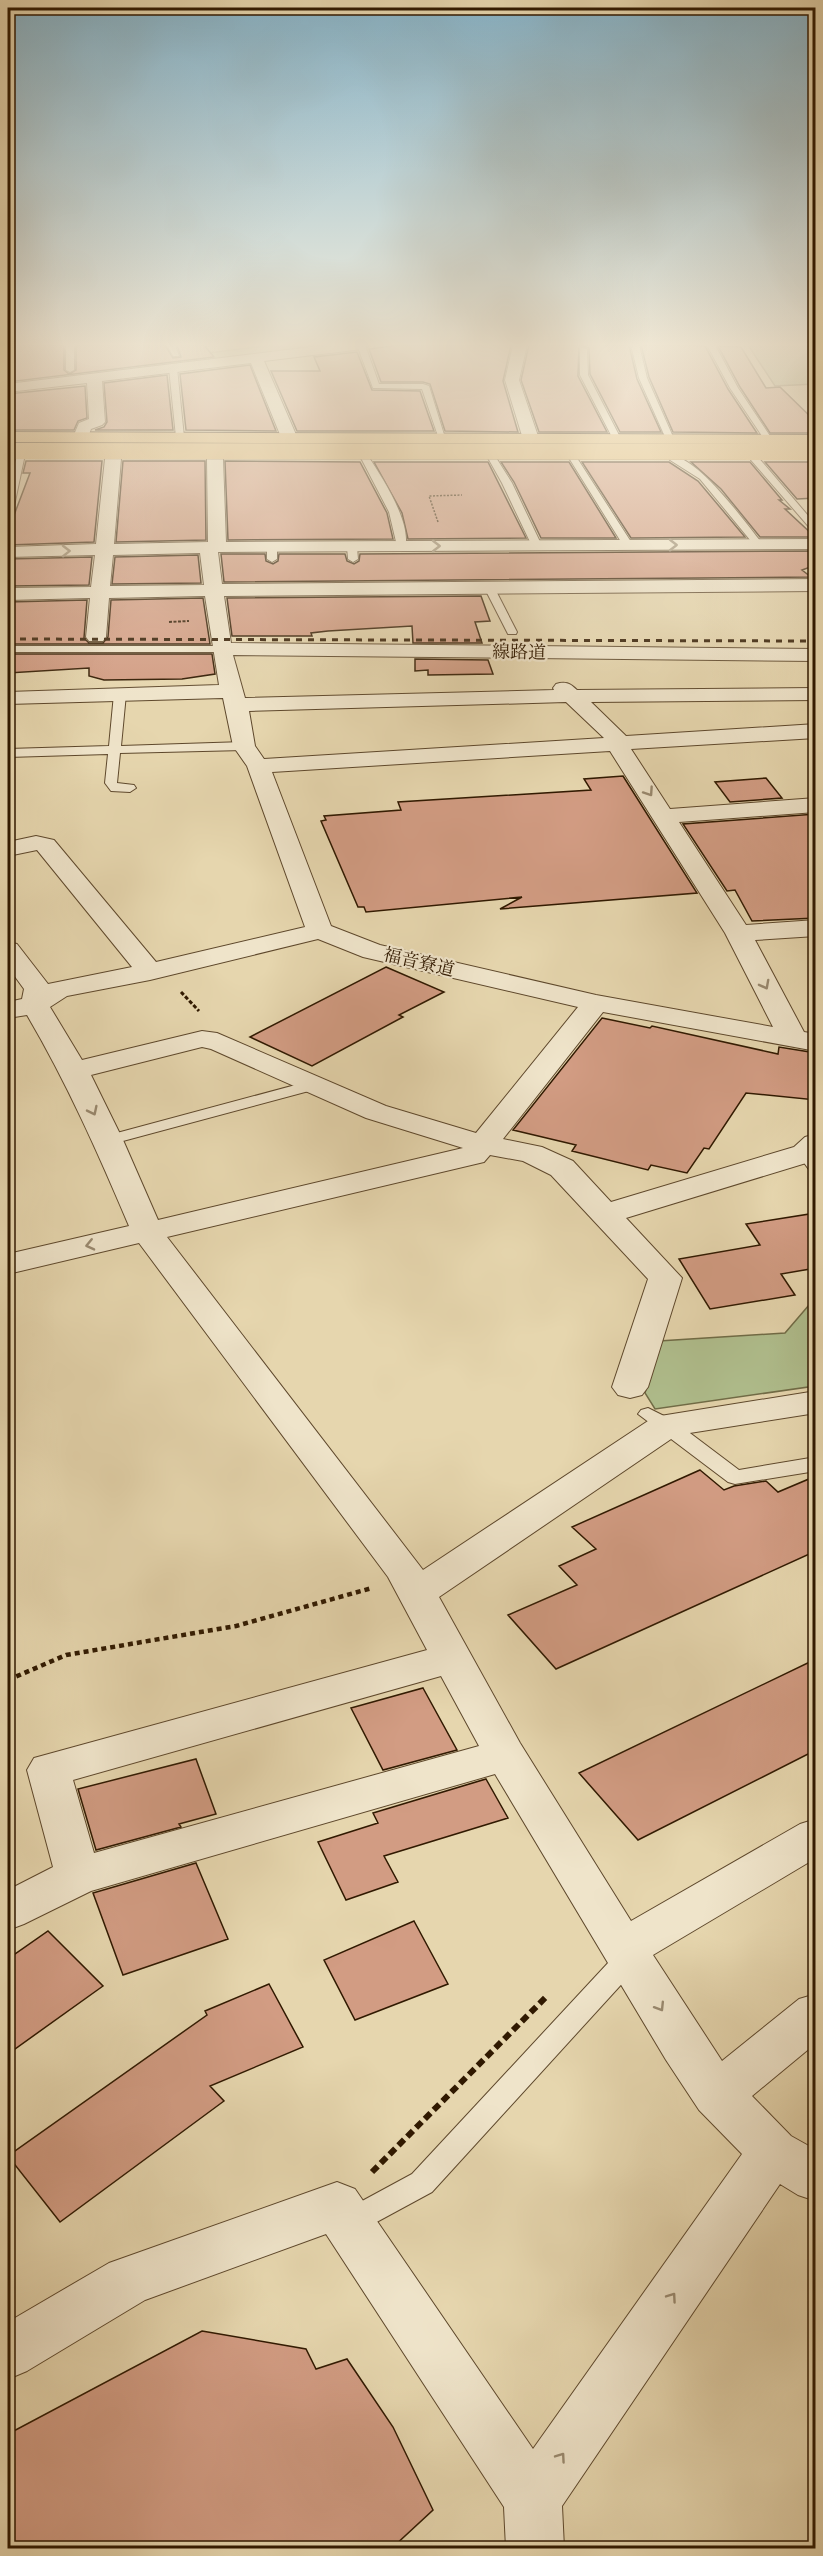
<svg xmlns="http://www.w3.org/2000/svg" width="823" height="2556" viewBox="0 0 823 2556" font-family="'IM FELL English','Noto Serif JP',serif">
<rect width="100%" height="100%" fill="#e6d6ae"/>
<filter id="stains"><feTurbulence type="fractalNoise" baseFrequency=".00333" numOctaves="4"/><feColorMatrix values="0 0 0 0 .2 0 0 0 0 .09 0 0 0 0 .02 0 0 0 .5 -.17"/></filter>
<radialGradient id="worn" r=".72"><stop offset=".6" stop-color="#630" stop-opacity="0"/><stop offset="1" stop-color="#630" stop-opacity=".3"/></radialGradient>
<path fill="#b0bf8e" stroke="#706c47" stroke-width="1.5" d="M272,345H357L8,386V378Z
M748,345H815V384L775,386Z
M815,1298V1386L655,1409L645,1393L659,1341L785,1333Z"/>
<path fill="#d29c83" stroke="#301900" stroke-width="1.5" d="M12,345H64V370L69,374L76,370V345H165L173,358L181,357L177,345H204L214,357L8,382V363L15,362Z
M399,345H511L503,381L518,432L445,431L430,384L423,382H381L369,349Z
M529,345H579L578,376L607,432H539L521,380Z
M581,345H629L637,379L661,432H620L590,374L589,348Z
M641,345L705,346L728,389L757,433L673,432L649,377Z
M718,346L741,347L766,388L780,387L816,422V433H770L740,387Z
M357,352L372,390L420,391L434,431H297L271,371H320L314,357Z
M250,365L276,431L186,430L180,374Z
M167,375L173,430H95L104,427L107,422L104,383Z
M85,386L87,418L78,421L74,430H8V394Z
M26,461H102L94,542L8,545V531L30,473H23Z
M123,461H205L206,540L116,542Z
M225,461L360,462L387,513L393,539L228,540Z
M374,462H488L526,538L408,539L402,513Z
M501,462H569L616,538H541L514,482Z
M582,462H669L698,481L745,537L631,538Z
M691,462H750L782,500H779L790,509H785L815,537H760L721,489Z
M765,462H816V498L797,499Z
M816,551V565L802,570L811,577L224,582L221,554H265L266,561L273,564L278,561L279,554H345L347,561L354,564L359,561L360,554Z
M198,555L201,583L112,584L115,557Z
M92,557L89,585L8,586V559Z
M481,596L490,621L475,622L482,643H413L412,626L328,631L311,633L312,636H232L227,598Z
M203,598L210,644H8V602L87,600L84,638L89,643H103L108,637L111,600Z
M8,654H212L215,674L182,679L104,680L89,676V668L8,673Z
M415,659L488,660L493,674L428,675V670L415,671Z
M623,776L697,893L500,909L522,897L366,912L364,907H358L321,821L326,820L324,816L401,810L398,802L591,790L584,779Z
M766,778L782,798L730,802L715,782Z
M816,814V918L752,921L735,890L727,891L683,824Z
M386,967L444,992L399,1015L403,1017L312,1066L250,1037Z
M602,1018L650,1028L652,1026L778,1054L779,1047L816,1053V1100L746,1093L709,1149L704,1148L687,1173L651,1165L648,1170L572,1151L576,1145L513,1130Z
M816,1213V1268L781,1274L795,1295L710,1309L679,1259L760,1245L746,1224Z
M700,1470L724,1490L734,1486L766,1481L778,1492L816,1476V1551L556,1669L508,1615L577,1585L559,1566L596,1549L572,1527Z
M816,1659V1750L638,1840L579,1773Z
M423,1688L457,1750L383,1770L351,1708Z
M196,1759L216,1814L179,1824L181,1827L96,1850L78,1789Z
M486,1779L508,1818L384,1856L398,1882L346,1900L318,1842L378,1823L373,1813Z
M196,1863L228,1939L123,1975L93,1893Z
M414,1921L448,1984L355,2020L324,1960Z
M48,1931L103,1986L8,2054V1959Z
M269,1984L303,2047L210,2086L224,2101L60,2222L8,2156L207,2015L205,2011Z
M202,2331L306,2349L316,2369L347,2359L393,2427L433,2510L392,2548H8V2434Z"/>
<g fill="none" stroke-linecap="round" stroke-linejoin="round">
<g stroke="#5e482c" stroke-width="2">
<path id="service" d="M66,345H74V370L70,372L66,370Z
M167,345H175L179,356H173Z
M357,345H365L379,384H423L429,386L446,441L439,439L422,389L373,388Z
M631,345H639L647,378L674,439L673,441L666,439L639,378Z
M707,345H715L738,388L772,439L771,441L764,439L730,388Z
M580,347L587,349L588,375L621,439L620,441L613,439L580,375Z
M173,366L177,368L184,437L180,440L176,437L169,368Z
M754,455L757,456L816,525V535L751,460L750,458Z
M20,456L24,459L13,511L8,514V493L16,459Z
M362,456H368C382,477 412,523 405,548L397,546L389,512L361,458Z
M489,456H495L512,483L542,546L540,548L532,546L502,483L488,458Z
M570,456L577,458L633,545L631,547L623,545L569,458Z
M670,456C696,454 745,522 761,542V546H755L700,479L670,460Z
M272,544L277,547V559L272,562L267,559V547Z
M352,544L357,547L358,559L353,562L348,559L347,547Z
M489,584L494,587L517,632L516,634H508L507,632L484,587Z
M8,646H222L227,649L222,652H8Z
M120,691L126,694L121,746L244,742L250,746L244,750L120,753L117,783L134,785L136,788L130,792L111,791L105,783L108,754L8,757V749L109,746L114,694Z
M314,1080L322,1085L320,1088L108,1145L100,1140L102,1137Z
M805,1148C818,1151 816,1161 816,1172L810,1171L797,1153Z
M648,1408L674,1421L739,1470L816,1457V1471L735,1484L728,1482L638,1414L641,1410Z
M630,1946L639,1949L643,1957L639,1965L432,2192L360,2231L350,2235L340,2231L336,2222L340,2213L412,2174L621,1949Z"/>
</g>
<g stroke="#5e482c" stroke-width="2">
<path id="minor" d="M328,345H370L363,349L264,361L297,437L289,442L281,437L251,363L102,381L105,422L102,425L91,429L87,440L81,442L73,437L79,423L89,419L87,383L8,392V384Z
M513,345H527L519,380L539,439L531,444L523,439L505,380Z
M113,454L121,459L114,544L208,542L207,459L215,454L223,459L226,542L816,539V549L218,552L222,584L816,579V591L224,596L231,643L816,649V661L233,655L245,698L554,690L553,688L556,684C565,681 570,683 577,690L816,688V700L591,702L626,736L816,724V738L631,749L670,809L816,798V812L679,822L746,925L816,920V936L755,940L804,1032L816,1034V1051L603,1012L503,1139L542,1147L573,1161L611,1202L794,1147L805,1137L816,1134V1160L626,1218L682,1278L648,1387L642,1395L630,1398L618,1395L612,1387L648,1279L551,1175L523,1161L490,1155L484,1162L167,1237L423,1570L654,1417L816,1391V1413L677,1435L439,1597L520,1743L631,1921L800,1824L816,1819V1858L653,1955L722,2061L799,1999L816,1994V2043L752,2096L791,2136L816,2150V2201L798,2195L780,2184L562,2506L564,2548H506L504,2507L326,2234L145,2300L27,2371L8,2379V2322L109,2263L337,2182L355,2189L533,2449L742,2154L699,2110L666,2060L495,1774L91,1891L24,1924L8,1930V1890L53,1867L27,1770L34,1758L427,1650L388,1577L139,1243L8,1274V1254L129,1226C98,1153 67,1083 27,1015L8,1018V1002L22,999L24,989L8,967V942L17,944L48,984L132,967L37,850L8,856V842L36,836L54,840L156,962L305,927L247,766L233,746L223,698L8,704V692L219,685L205,596L109,598L106,637L103,641H89L86,637L90,598L8,600V588L91,587L95,555L8,557V547L96,544L105,459ZM200,553L204,585L110,586L113,555ZM566,702L604,738L264,759L255,746L249,711ZM610,751L725,933L773,1027L596,995L380,945L331,926L272,772ZM318,939L363,957L578,1007L476,1133L386,1106L217,1033L202,1031L82,1060L50,1007L67,996L150,980ZM202,1047L211,1049L366,1118L463,1148L158,1220L123,1140L91,1075ZM441,1676L479,1746L94,1853L73,1780Z"/>
</g>
<g stroke="#301900" stroke-width="2">
<path id="trunk" d="M8,432L816,435V445L8,442Z"/>
</g>
<path stroke="#301900" stroke-width="1.5" stroke-dasharray="2 1.5" stroke-linecap="butt" d="M438,522L429,496L462,495"/>
<path stroke="#301900" stroke-width="2" stroke-dasharray="3 1.5" stroke-linecap="butt" d="M169,622L189,621"/>
<path stroke="#301900" stroke-width="3" stroke-dasharray="4 2" stroke-linecap="butt" d="M181,992L199,1011"/>
<path stroke="#301900" stroke-width="4.5" stroke-dasharray="5 4" stroke-linecap="butt" d="M8,1680L66,1655L236,1626L372,1588"/>
<path stroke="#301900" stroke-width="6" stroke-dasharray="8 4.5" stroke-linecap="butt" d="M372,2172L546,1997"/>
<use href="#service" fill="#efe4ca" fill-rule="evenodd"/>
<use href="#minor" fill="#efe4ca" fill-rule="evenodd"/>
<use href="#trunk" fill="#e3bb77" fill-rule="evenodd"/>
<path stroke="#301900" stroke-width="3" stroke-dasharray="6 6" stroke-linecap="butt" d="M8,639L816,641"/>
<g stroke="#301900" stroke-width="16" stroke-linecap="butt">
<path id="motorway-bridge" d="M8,451L816,452"/>
</g>
<use href="#motorway-bridge" stroke="#e3bb77" stroke-width="16"/>
</g>
<defs><path id="oneway-chevron" d="M-2-3.5L2.5 0L-2 3.5" fill="none" stroke-width="1.6" stroke-linecap="round" stroke-linejoin="round" transform="scale(1.5)"/></defs>
<g stroke="#99896f">
<use href="#oneway-chevron" transform="translate(673 545)"/>
<use href="#oneway-chevron" transform="translate(436 546)"/>
<use href="#oneway-chevron" transform="translate(66 551) rotate(-1)"/>
<use href="#oneway-chevron" transform="translate(649 792) rotate(56)"/>
<use href="#oneway-chevron" transform="translate(765 985) rotate(62)"/>
<use href="#oneway-chevron" transform="translate(93 1111) rotate(64)"/>
<use href="#oneway-chevron" transform="translate(90 1245) rotate(167)"/>
<use href="#oneway-chevron" transform="translate(660 2007) rotate(58)"/>
<use href="#oneway-chevron" transform="translate(672 2297) rotate(-55)"/>
<use href="#oneway-chevron" transform="translate(561 2457) rotate(-55)"/>
</g>
<linearGradient id="sky" x2="0" y2="1"><stop stop-color="#87b6cd"/><stop offset="0.49" stop-color="#f4eddb"/><stop offset="1" stop-color="#f4eddb" stop-opacity="0"/></linearGradient>
<rect width="823" height="703" fill="url(#sky)"/>
<g text-anchor="middle" stroke-width="4.5" stroke-linejoin="round" paint-order="stroke">
<g font-size="18" fill="#301900" stroke="#efe4ca">
<text transform="translate(519 652) rotate(1)" y="6">線路道</text>
<text transform="translate(419 962) rotate(13)" y="6">福音寮道</text>
</g>
</g>
<rect width="823" height="2556" fill="none" stroke="#e6d6ae" stroke-width="30"/>
<rect x="9" y="9" width="805" height="2538" fill="none" stroke="#301900" stroke-width="3"/>
<rect x="15" y="15" width="793" height="2526" fill="none" stroke="#301900" stroke-width="1.5"/>
<rect width="100%" height="100%" filter="url(#stains)"/>
<rect width="100%" height="100%" fill="url(#worn)"/>
</svg>
